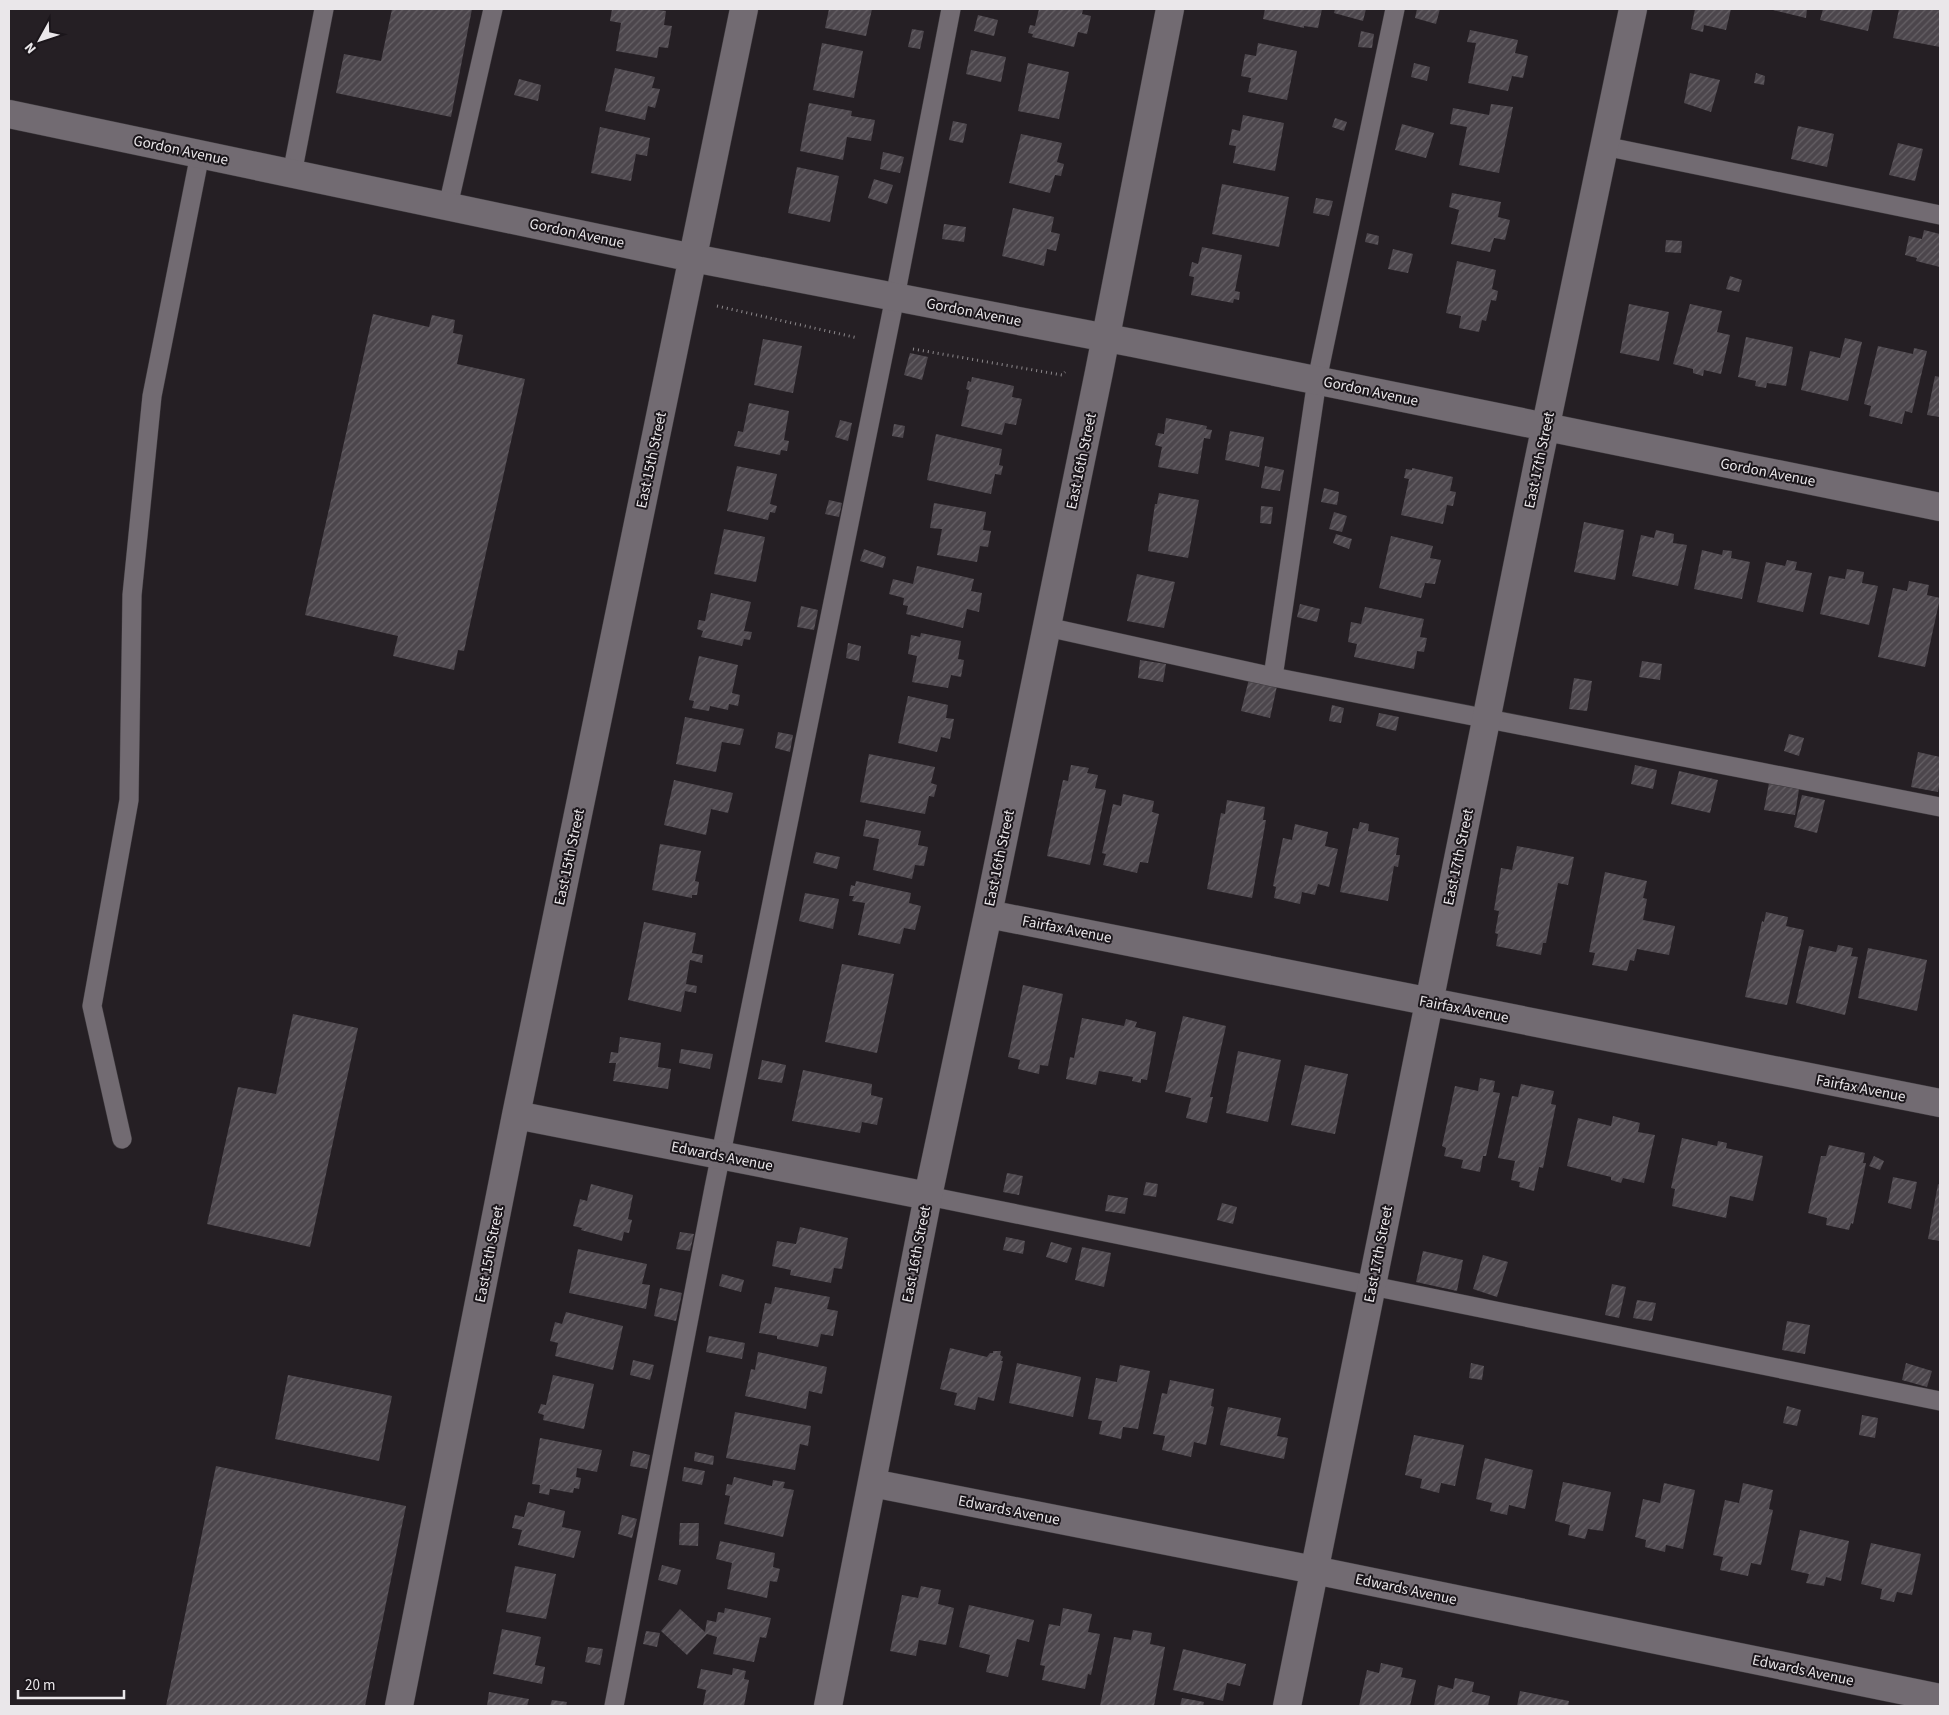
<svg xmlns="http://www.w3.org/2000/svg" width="1949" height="1715" viewBox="0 0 1949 1715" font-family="'Source Sans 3',sans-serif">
<defs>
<pattern id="building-hatch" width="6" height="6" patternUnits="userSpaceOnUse" patternTransform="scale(1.25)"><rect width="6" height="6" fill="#4c464c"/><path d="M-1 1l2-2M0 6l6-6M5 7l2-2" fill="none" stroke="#666166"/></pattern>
</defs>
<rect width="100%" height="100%" fill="#251f24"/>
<path fill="url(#building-hatch)" d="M392,9H472L451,117L336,93L344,54L381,61Z
M612,9H650L666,11L664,25L672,26L668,48L659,47L657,58L616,51L621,23L610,21Z
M829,9H872L866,36L825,28Z
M1039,9H1083L1082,14L1091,16L1087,34L1078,32L1074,47L1032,37L1033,34L1028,33L1030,25L1035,26Z
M1265,9H1322L1318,28L1304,26V28L1263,19Z
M1335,9H1366L1363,21L1334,13Z
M1417,9H1440L1436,24L1415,18Z
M1695,9H1731L1726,30L1704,25L1703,32L1691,29Z
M1769,9H1807L1806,18Z
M1823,9H1873L1868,31L1820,20Z
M1899,9H1940V47L1893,38Z
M978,15L998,20L994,36L974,31Z
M912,29L924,31L920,49L908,47Z
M1470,30L1518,40L1515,53L1528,56L1523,78L1512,76L1508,91L1468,83L1476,43L1467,42Z
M1361,31L1374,34L1372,48L1358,47Z
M822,43L863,51L854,98L813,90Z
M1258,43L1297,51L1287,100L1248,92L1251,78L1241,76L1245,54L1256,56Z
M971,50L1006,57L1001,82L966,74Z
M1028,63L1069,72L1059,119L1018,111Z
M1414,63L1430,67L1427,81L1411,77Z
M615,68L655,77L652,88L660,89L655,108L648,106L645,120L605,111Z
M1690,73L1720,80L1711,112L1684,103Z
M1756,73L1765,76L1764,85L1754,83Z
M519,79L541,85L538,101L514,95Z
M809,103L852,111L851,116L875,120L871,141L847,137L843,160L800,151Z
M1491,104L1513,107L1499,173L1459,165L1467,127L1450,124L1453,108L1489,115Z
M1243,115L1284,123L1275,171L1233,163L1236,146L1229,145L1232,129L1240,131Z
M1335,118L1347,122L1344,131L1332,127Z
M953,121L967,124L963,143L949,140Z
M1402,124L1434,133L1426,158L1395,150Z
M1798,126L1834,134L1827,167L1791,159Z
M600,127L650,138L647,156L636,154L631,181L591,173Z
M1021,134L1062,143L1057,162L1064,164L1061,176L1055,175L1050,193L1009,183Z
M1898,143L1923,149L1915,181L1889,175Z
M883,152L904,157L900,173L880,169Z
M797,167L839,176L830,222L788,213Z
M874,179L893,185L887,204L868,198Z
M1222,184L1289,197L1279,247L1212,234Z
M1452,193L1501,202L1498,217L1510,220L1505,240L1494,238L1490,252L1451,244L1459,210L1449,207Z
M1316,198L1333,201L1329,216L1313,213Z
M1013,208L1054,217L1051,232L1060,234L1056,251L1047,249L1044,266L1002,256Z
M944,224L966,227L964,242L942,239Z
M1924,230L1940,234V267L1916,261L1917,258L1905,255L1909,236L1922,239Z
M1367,233L1379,236L1378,245L1365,242Z
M1666,240L1682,241L1681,253L1665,252Z
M1202,247L1242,255L1235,291L1240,292L1239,300L1234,299L1233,303L1191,295L1194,277L1189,276L1192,262L1198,264Z
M1393,249L1413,254L1408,273L1388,269Z
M1457,261L1496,270L1492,289L1498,291L1496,301L1491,300L1486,321L1482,320L1479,332L1459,328L1461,316L1446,313Z
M1730,276L1742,280L1739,292L1726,289Z
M1629,304L1669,312L1659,361L1620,353Z
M1690,304L1722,311L1717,332L1730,335L1721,374L1704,370L1703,376L1693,373V369L1673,364Z
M373,314L429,327L432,315L455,320L453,333L463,335L457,364L525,379L464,651L458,650L454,670L393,656L398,636L305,615Z
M1746,337L1793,347L1786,386L1767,383L1766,388L1755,386L1756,381L1738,377Z
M1845,338L1862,342L1848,401L1801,390L1810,351L1840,358Z
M763,339L802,346L793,393L754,385Z
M1878,346L1913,354L1914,348L1927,351L1912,413L1905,411L1902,424L1869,416L1871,406L1864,404Z
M910,353L928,357L922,380L904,375Z
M1935,376L1940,377V417L1927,415Z
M972,377L1014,386L1012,397L1022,399L1016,425L1005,423L1002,435L961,426L969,390L966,389L968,381L971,382Z
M749,403L789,411L784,440L789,441L787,451L781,450L780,455L734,446L738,431L743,432Z
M1166,418L1207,426L1206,429L1212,430L1210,439L1204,438L1198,474L1158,467L1162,447L1155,445L1158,433L1164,434Z
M840,420L852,423L848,441L835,437Z
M894,424L905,426L903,438L892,436Z
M1230,431L1264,437L1259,467L1225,460Z
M936,434L1002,449L999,465L1003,466L1001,475L995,474L991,494L927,480Z
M737,466L777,474L770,504L777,506L775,513L770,512L768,520L727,511Z
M1265,466L1284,470L1280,491L1261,488Z
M1412,468L1453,477L1450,491L1456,492L1453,506L1447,505L1443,524L1401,515L1409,479L1404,478L1406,469L1412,470Z
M1324,488L1339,492L1337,505L1321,502Z
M1159,493L1199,500L1188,558L1148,551L1155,504H1157Z
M829,500L842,503L839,517L825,514Z
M934,503L986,512L983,530L991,531L988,547L980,546L977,562L937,555L942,529L930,528Z
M1261,506L1273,507L1271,524L1260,523Z
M1334,512L1347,516L1342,532L1329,529Z
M1584,522L1624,530L1615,580L1574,572Z
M724,529L765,537L756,582L714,574Z
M1656,530L1674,534L1673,543L1687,545L1678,586L1632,576L1641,535L1654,538Z
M1336,534L1352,539L1349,549L1333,543Z
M1391,536L1433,546L1430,558L1441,560L1435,584L1425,583L1421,598L1379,588Z
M864,549L886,557L883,568L860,561Z
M1702,550L1722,555L1723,550L1732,551L1731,558L1750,562L1742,599L1694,589Z
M1787,560L1797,562L1795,570L1812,573L1803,612L1757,602L1766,562L1785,566Z
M917,566L974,579L971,591L982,593L979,612L967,609L963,628L906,614L908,606L903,605L904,598L889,594L893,579L913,584Z
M1847,569L1864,572L1862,583L1878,586L1869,625L1820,614L1829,576L1845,579Z
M1137,574L1175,582L1164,628L1127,621Z
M1909,581L1929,585L1927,595L1940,598L1925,667L1878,657L1893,588L1907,591Z
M711,593L751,602L744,631L752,632L750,640L744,639L742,646L701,637L703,631L697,629L699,620L705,621Z
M1300,604L1320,609L1317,622L1297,617Z
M801,606L818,610L814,630L797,627Z
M1365,607L1424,619L1420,637L1427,638L1424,652L1417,651L1414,669L1354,657L1357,644L1348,642L1351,622L1361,624Z
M921,633L961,641L958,659L964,660L961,677L951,675L948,688L912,682L917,656L908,654L911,635L920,637Z
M848,643L861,646L859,661L846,658Z
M699,656L738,665L732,693L740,695L738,706L729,704L728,710L710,706L709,711L692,708L694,701L689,700Z
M1140,660L1166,664L1163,682L1138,678Z
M1642,661L1662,664L1660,680L1639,677Z
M1574,678L1592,681L1587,711L1569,709Z
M1249,679L1277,686L1270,718L1241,711Z
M908,696L948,705L946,718L954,719L950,739L941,737L937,752L898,743Z
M1332,705L1344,708L1341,723L1329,721Z
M1379,713L1399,717L1396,731L1376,726Z
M685,717L744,729L740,745L722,742L716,772L676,764Z
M778,732L793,735L790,752L775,748Z
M1789,734L1804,738L1799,756L1784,751Z
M1918,752L1940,757V781L1938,792L1911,787Z
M869,754L935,767L931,783L937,785L934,797L929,796L925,814L860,802Z
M1071,765L1089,768L1087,773L1098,775L1095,788L1106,790L1090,865L1047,856L1063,780L1068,781Z
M1635,765L1657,770L1653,789L1631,784Z
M1679,771L1718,780L1710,813L1671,804Z
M674,780L733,793L728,813L711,809L706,835L664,825Z
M1769,783L1799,789L1795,815L1764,810Z
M1123,794L1154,801L1152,812L1159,814L1148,863L1140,862L1137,873L1103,865L1106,854L1102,853L1113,804L1121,806Z
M1802,795L1825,800L1817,833L1794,827Z
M1227,800L1265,807L1263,820H1266L1252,898L1207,889L1221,813L1225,814Z
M866,820L921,831L918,845L928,847L924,866L915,865L912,879L873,870L879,839L863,836Z
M1360,822L1369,824L1368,831L1399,838L1396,855H1400L1398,867L1394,866L1388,901L1340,892L1353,828L1358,829Z
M1295,824L1328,832L1325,846L1338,849L1329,887L1318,884L1315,895L1302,892L1300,904L1274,898L1276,887L1273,886L1283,838L1292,840Z
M660,844L701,851L695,881L699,882L697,895H692V898L652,890Z
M1517,846L1574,857L1568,885L1558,883L1546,943H1543L1541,955L1496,946L1498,934L1495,933L1499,911L1494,910L1501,868L1512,870Z
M816,852L840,857L837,869L813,863Z
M1605,872L1647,881L1643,898L1647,899L1643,920L1675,926L1669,955L1637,949L1634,961L1630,960L1627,971L1592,965L1595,953L1589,952Z
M856,881L911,893L909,903L921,906L915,930L904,928L900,944L858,935L865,903L852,901L854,896H849L851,885L855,886Z
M805,893L839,899L833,929L799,921Z
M1766,912L1788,917L1786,926L1804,930L1787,1005L1745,997L1762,921L1764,922Z
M644,922L696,933L692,953L703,955L702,963L690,960L686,984L697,986L696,993L685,991L681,1012L628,1000Z
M1838,945L1853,948L1851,956L1858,957L1845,1015L1796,1003L1809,946L1836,952Z
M1868,948L1927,960L1917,1011L1858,998Z
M842,964L894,974L877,1053L825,1042Z
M1023,985L1063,994L1048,1066L1040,1065L1039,1074L1018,1069L1020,1060L1008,1057Z
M293,1014L358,1028L310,1247L207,1224L238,1087L276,1094Z
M1183,1016L1226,1026L1210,1097H1213L1207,1123L1186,1118L1191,1098L1165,1092Z
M1082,1018L1124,1026L1126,1019L1137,1022L1135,1027L1156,1032L1147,1080L1141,1079V1083L1132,1081L1133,1077L1099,1071L1096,1085L1066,1079L1070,1057L1074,1058Z
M620,1037L661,1043L658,1067L671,1069L668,1089L613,1081L616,1063H609L611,1052L618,1053Z
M681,1049L713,1054L710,1069L679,1063Z
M1238,1051L1281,1060L1268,1122L1226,1113Z
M762,1060L786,1065L782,1083L758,1079Z
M1305,1065L1348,1074L1335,1134L1291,1125Z
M803,1070L872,1084L871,1095L883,1098L877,1125L862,1122L860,1133L792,1121Z
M1480,1078L1495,1081L1493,1092L1500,1093L1486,1156H1483L1480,1172L1461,1168L1463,1160L1444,1156L1446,1148L1442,1146L1455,1086L1478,1091Z
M1521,1084L1554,1091L1551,1104L1556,1105L1543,1168L1539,1167L1534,1191L1519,1187L1520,1182L1511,1180L1515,1161L1498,1158L1512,1096L1518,1097Z
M1613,1116L1640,1123L1638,1132L1655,1135L1644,1183L1623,1178L1621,1183L1611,1180V1177L1567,1166L1578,1118L1611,1126Z
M1682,1138L1717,1146L1718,1141L1727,1143L1726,1148L1763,1156L1753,1201L1730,1196L1726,1218L1672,1206L1675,1189L1671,1188Z
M1829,1145L1865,1153L1863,1163H1866L1853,1224L1851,1223L1849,1230L1826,1225L1827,1218L1808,1213L1821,1156H1826Z
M1874,1156L1884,1161L1880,1170L1869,1166Z
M1007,1173L1023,1176L1019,1195L1003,1192Z
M1893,1177L1917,1182L1911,1209L1888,1203Z
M1146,1182L1158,1184L1156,1197L1143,1195Z
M591,1184L633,1195L628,1219L632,1220L629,1233L624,1232L622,1241L581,1230L582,1228L573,1226L580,1199L587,1201Z
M1938,1184L1940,1185V1241L1928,1239Z
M1108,1195L1128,1198L1125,1214L1105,1211Z
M1222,1203L1237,1207L1233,1224L1217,1220Z
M800,1227L848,1238L842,1269L834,1268L831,1283L790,1275L791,1270L772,1266L777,1241L796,1244Z
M680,1232L694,1234L690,1251L676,1249Z
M1006,1237L1025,1241L1023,1254L1003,1250Z
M1051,1242L1072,1248L1067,1263L1046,1257Z
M1082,1247L1111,1253L1104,1287L1075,1280Z
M578,1249L647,1264L642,1284L650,1285L646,1309L569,1293Z
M1423,1251L1463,1260L1457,1291L1416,1282Z
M1483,1255L1508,1262L1497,1297L1473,1289Z
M722,1274L744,1280L741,1292L719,1286Z
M1612,1284L1626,1287L1619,1318L1605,1315Z
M775,1287L830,1297L827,1309L838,1311L833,1336L821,1334L818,1347L777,1339V1336L759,1333L765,1303L771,1304Z
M660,1288L682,1293L676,1321L654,1316Z
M1637,1300L1656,1303L1652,1321L1633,1318Z
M566,1312L623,1326L613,1370L555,1356L558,1343L550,1341L555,1322L562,1324Z
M1787,1321L1810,1325L1805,1354L1782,1350Z
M709,1336L745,1343L742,1359L706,1352Z
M950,1348L987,1357L990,1353H993V1351H1001L1000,1355L1003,1357L1001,1361H1003L994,1401L978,1397L975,1410L954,1405L957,1393L940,1389Z
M758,1352L827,1367L822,1394L809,1391L806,1409L745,1396L751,1369L755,1370Z
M633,1360L654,1365L650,1380L630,1375Z
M1017,1363L1081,1377L1073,1417L1009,1403Z
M1471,1363L1484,1366L1482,1380L1469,1378Z
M1906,1363L1932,1371L1927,1387L1902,1380Z
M1120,1365L1150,1371L1138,1429L1123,1427L1121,1439L1099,1434L1102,1421L1088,1419L1096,1378L1117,1382Z
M288,1375L392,1396L379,1461L275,1439Z
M553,1375L594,1384L584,1429L543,1420L544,1415L538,1413L541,1404L546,1405Z
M1170,1380L1214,1389L1211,1406L1214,1407L1206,1445L1194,1442L1191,1457L1162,1450L1165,1436L1153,1434L1162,1393L1167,1394Z
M1787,1406L1801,1410L1797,1426L1783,1423Z
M1228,1407L1281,1418L1277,1436L1288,1438L1284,1459L1220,1445Z
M735,1412L811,1426L808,1446L800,1444L795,1470L726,1458Z
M1862,1415L1878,1418L1875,1438L1859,1435Z
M1414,1435L1464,1445L1455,1486L1441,1483L1439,1493L1420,1488L1422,1479L1405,1475Z
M540,1438L602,1450L597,1472L577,1468L576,1477L581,1478L579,1489L574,1488L573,1493L550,1489L549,1495L539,1493L540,1485L532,1484Z
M633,1451L650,1455L647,1469L630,1466Z
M695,1452L714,1456L713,1465L694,1461Z
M1485,1458L1533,1470L1525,1509L1509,1505L1507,1515L1490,1511L1492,1503L1476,1499Z
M216,1466L406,1506L365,1706H166Z
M684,1467L705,1471L702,1485L682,1481Z
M734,1477L772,1486L773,1480L785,1482L783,1488L794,1490L783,1537L724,1524L730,1496L725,1495L727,1484L732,1485Z
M1563,1482L1611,1492L1603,1531L1588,1529L1585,1539L1568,1535L1570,1525L1555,1521Z
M1664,1483L1695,1490L1683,1549L1666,1545L1665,1552L1645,1547L1646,1540L1635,1537L1643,1499L1660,1503Z
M1743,1483L1773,1490L1769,1509L1773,1510L1761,1565L1751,1563L1748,1576L1720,1570L1723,1557L1713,1555L1725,1500L1739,1503Z
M528,1502L565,1511L562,1527L581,1531L574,1558L518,1545L522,1530L512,1528L515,1515L524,1517Z
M622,1515L637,1519L632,1538L618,1534Z
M680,1523H699L698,1546L679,1545Z
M1800,1530L1849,1541L1841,1581L1826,1577L1824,1586L1806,1583L1809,1574L1791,1570Z
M720,1541L775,1553L773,1567L780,1569L777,1582L770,1581L767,1598L727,1589L732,1563L716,1559Z
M1871,1543L1921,1554L1912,1595L1897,1592L1894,1602L1880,1599L1882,1589L1861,1584Z
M662,1565L681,1570L677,1585L658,1580Z
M515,1566L556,1574L546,1619L506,1612Z
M921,1586L941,1590L938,1604L954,1608L946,1645L919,1640L916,1656L890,1651L902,1595L918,1598Z
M969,1605L1034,1620L1029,1642L1017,1639L1008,1677L986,1672L990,1655L959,1647Z
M725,1608L771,1618L766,1638L760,1637L754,1662L713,1654L717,1637L707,1634L687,1655L661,1631L680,1609L705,1632L707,1620L716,1622L718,1612L724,1613Z
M1063,1608L1092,1614L1088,1632L1100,1634L1091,1675L1088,1674L1085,1689L1042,1680L1045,1666L1040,1665L1049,1624L1060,1626Z
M502,1629L541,1637L535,1665L545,1667L542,1684L493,1674Z
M1133,1630L1152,1633L1150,1644L1165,1647L1154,1706H1100L1114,1637L1131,1640Z
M646,1631L660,1633L657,1647L643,1644Z
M588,1647L603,1649L600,1665L585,1662Z
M1183,1649L1246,1664L1240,1686L1227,1683L1223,1701L1173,1690Z
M1381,1663L1403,1668L1401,1677L1416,1680L1410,1706H1359L1367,1670L1379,1673Z
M733,1668L746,1671L744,1679L749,1680L744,1706H703L706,1690L697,1688L701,1669L732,1675Z
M1455,1678L1474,1682L1472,1692L1490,1696L1488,1706H1434L1438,1685L1453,1689Z
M1520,1691L1569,1701L1568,1706H1517Z
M489,1692L529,1699L527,1706H487Z
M1182,1698L1204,1702L1203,1706H1180Z
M552,1700L567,1702L566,1706H550Z"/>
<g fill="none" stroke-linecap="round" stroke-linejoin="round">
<g stroke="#3e3a3e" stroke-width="20">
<path id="service" d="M1604,146L1940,215
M292,174L324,9
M448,206L493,9
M1047,627L1273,677L1940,807
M1273,677L1317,380L1395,9
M122,1139L92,1006L129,800L132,595L152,396L200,154
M928,1196L1940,1401
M614,1706L714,1188L895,297L951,9"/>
</g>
<g stroke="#3e3a3e" stroke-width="29">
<path id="minor" d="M9,114L693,258L1133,343L1940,507
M988,914L1940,1103
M516,1115L928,1196
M872,1483L1314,1570L1940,1698
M399,1706L516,1115L744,9
M828,1706L928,1196L988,914L1099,372L1170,9
M1287,1706L1538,463L1633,9"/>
</g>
<path stroke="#8d898c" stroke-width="3" stroke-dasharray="1 4" stroke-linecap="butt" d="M717,306L858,338
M913,349L1062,375L1065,372"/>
<use href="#service" stroke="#726b72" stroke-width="19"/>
<use href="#minor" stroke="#726b72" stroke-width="28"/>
</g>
<g text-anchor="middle" stroke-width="4" stroke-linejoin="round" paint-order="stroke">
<g font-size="15" fill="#eae7ea" stroke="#1b161b">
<text transform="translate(181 150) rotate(12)" y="5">Gordon Avenue</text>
<text transform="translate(577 233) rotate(12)" y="5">Gordon Avenue</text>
<text transform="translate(974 312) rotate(11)" y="5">Gordon Avenue</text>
<text transform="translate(1371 391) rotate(12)" y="5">Gordon Avenue</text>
<text transform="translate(651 460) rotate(-78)" y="5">East 15th Street</text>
<text transform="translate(1539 460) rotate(-78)" y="5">East 17th Street</text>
<text transform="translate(1081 461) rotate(-78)" y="5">East 16th Street</text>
<text transform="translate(1768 472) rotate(11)" y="5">Gordon Avenue</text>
<text transform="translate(569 857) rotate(-78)" y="5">East 15th Street</text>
<text transform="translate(1458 857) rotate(-78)" y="5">East 17th Street</text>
<text transform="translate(999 858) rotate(-78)" y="5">East 16th Street</text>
<text transform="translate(1067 929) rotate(11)" y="5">Fairfax Avenue</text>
<text transform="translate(1464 1009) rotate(11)" y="5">Fairfax Avenue</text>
<text transform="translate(1861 1088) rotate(11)" y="5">Fairfax Avenue</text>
<text transform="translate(722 1156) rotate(11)" y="5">Edwards Avenue</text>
<text transform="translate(489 1254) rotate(-79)" y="5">East 15th Street</text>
<text transform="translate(916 1254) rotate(-79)" y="5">East 16th Street</text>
<text transform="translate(1378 1254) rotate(-79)" y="5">East 17th Street</text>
<text transform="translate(1009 1510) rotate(11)" y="5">Edwards Avenue</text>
<text transform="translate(1406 1589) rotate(12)" y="5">Edwards Avenue</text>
<text transform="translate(1803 1670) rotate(12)" y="5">Edwards Avenue</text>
</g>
</g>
<rect width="1949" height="1715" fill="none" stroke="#eae7ea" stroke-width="20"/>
<g transform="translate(40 40) rotate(230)" stroke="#1b161b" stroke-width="4" paint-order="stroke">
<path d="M0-4L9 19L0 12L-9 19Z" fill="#eae7ea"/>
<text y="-8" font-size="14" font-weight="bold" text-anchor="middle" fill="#eae7ea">N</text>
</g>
<path d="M18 1690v8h106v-8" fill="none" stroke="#eae7ea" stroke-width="2.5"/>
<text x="25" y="1690" font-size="15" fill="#eae7ea" stroke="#1b161b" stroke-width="4" paint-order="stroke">20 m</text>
</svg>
